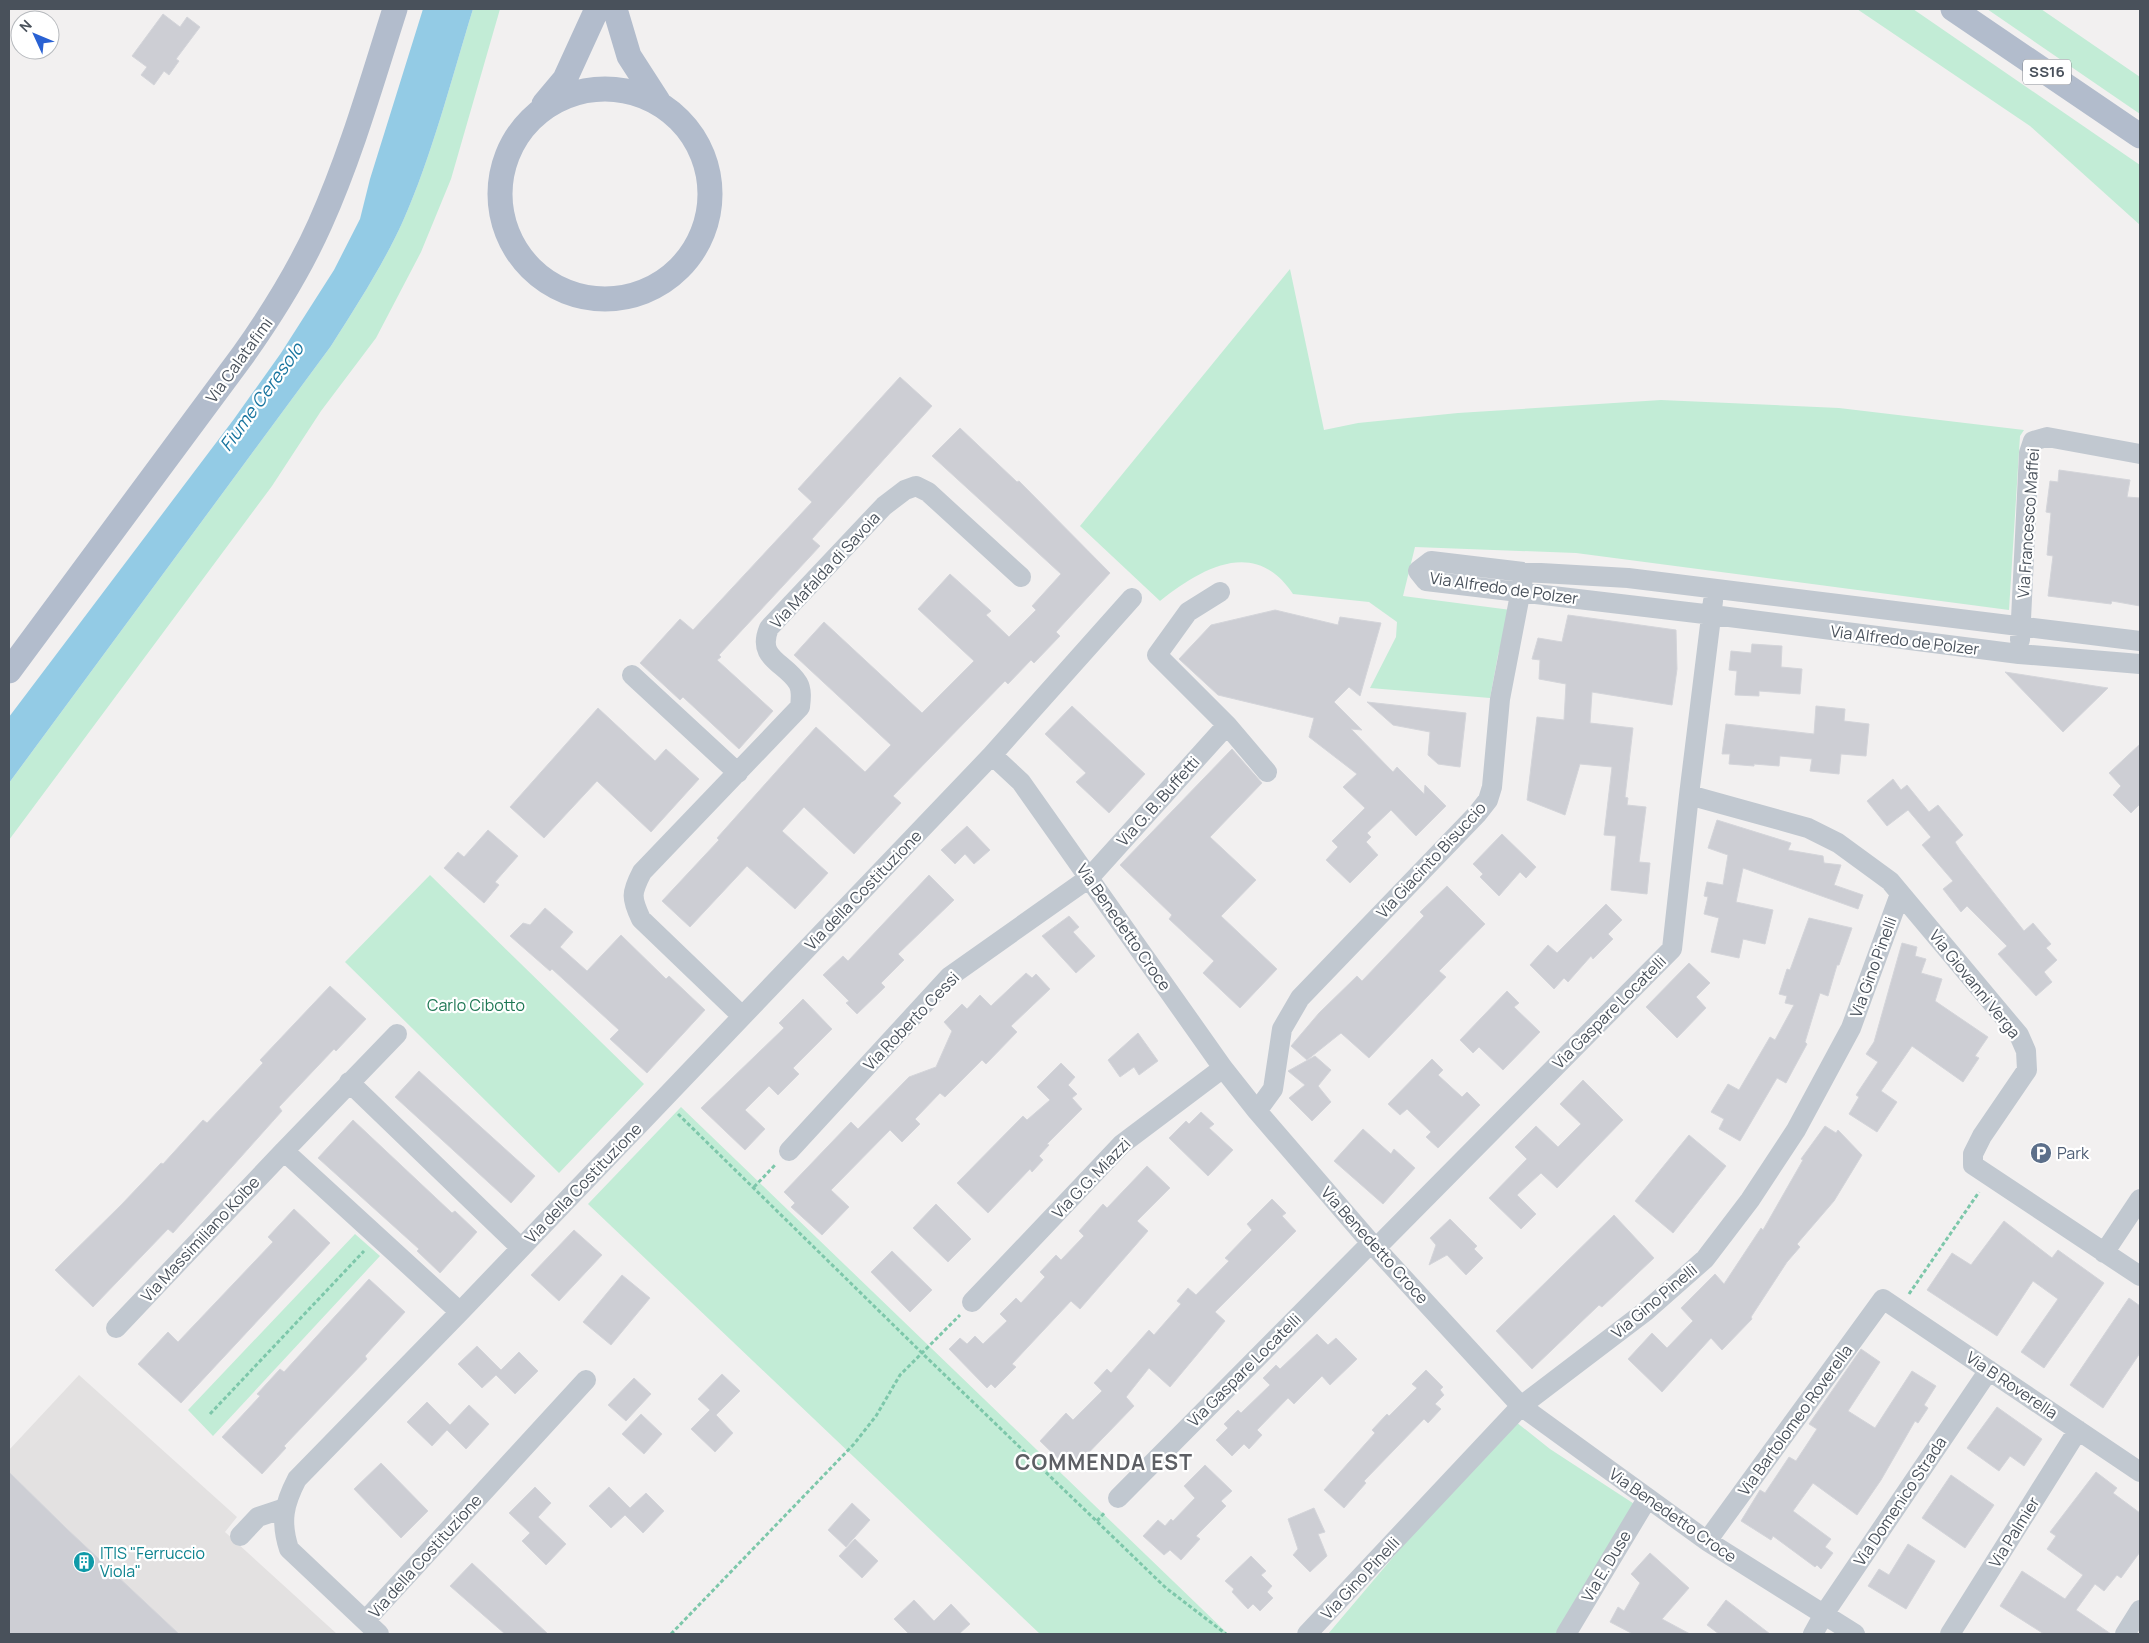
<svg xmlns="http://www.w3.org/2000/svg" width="2149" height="1643" viewBox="0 0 2149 1643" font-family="Manrope,sans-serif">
<rect width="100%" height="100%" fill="#f2f0f0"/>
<path fill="#e3e1e1" d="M79,1375L237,1517L225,1532L337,1634H9V1450Z"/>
<path fill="#c2ecd6" d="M473,9H500L451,179L421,252L376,338L321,411L272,486L9,840V783L331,346C357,305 383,265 403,221C432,156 452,77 473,9Z
M1857,9H1913L2140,165V225L2030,126Z
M1987,9H2041L2140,77V114Z
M1290,269L1324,430L1358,423L1458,413L1661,400L1839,408L2024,430L2020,436L2009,610L1576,553L1415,547L1403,596L1511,610L1498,655L1490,698L1370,688L1396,637L1397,622L1369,602L1293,594C1255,537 1202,568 1160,601L1080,526Z
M430,875L644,1084L559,1173L345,962Z
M681,1107L1228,1634H1040L588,1204Z
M355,1234L380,1256L213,1436L188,1410Z
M1511,1418L1550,1449L1645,1511L1575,1634H1328Z"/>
<path fill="#93cbe5" d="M423,9H473C452,77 432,156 403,221C383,265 357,305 331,346L9,783V717L234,419L281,353L334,270L360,219L370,179Z"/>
<path fill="#cdced4" stroke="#d4d5da" d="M163,14L180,27L187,17L200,27L176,59L179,61L169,75L164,71L154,85L141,75L147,67L132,56Z
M900,377L932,406L812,539L820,546L719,655L721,657L717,660L773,711L739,749L683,697L680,700L640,663L680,619L693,630L812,502L798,489Z
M960,428L1017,482L1019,481L1110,573L1056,632L1060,636L1034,663L1031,660L1008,684L1005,681L893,796L901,803L854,854L804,807L782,831L828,873L795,909L747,866L690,927L662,901L719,840L717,838L816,727L865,772L891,745L794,655L824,622L922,713L974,661L918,609L950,574L991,611L986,615L1009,637L1036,610L1032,606L1061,574L932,456Z
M2059,470L2130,480L2127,497L2140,498V606L2112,601L2111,604L2048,596L2053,556L2047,555L2051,513L2046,512L2050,481L2058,482Z
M1275,610L1338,625L1340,617L1381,623L1360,696L1349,687L1334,702L1362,730L1351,729L1393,772L1397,767L1424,794L1425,785L1446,806L1416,836L1391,810L1367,833L1371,837L1366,842L1378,855L1350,883L1326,860L1338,847L1332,841L1365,808L1343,787L1357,774L1309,737L1314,718L1218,695L1179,659L1211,625Z
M1568,615L1676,630L1677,669L1672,705L1592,692L1590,723L1633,728L1625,797L1628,798L1627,805L1646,807L1639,862L1650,863L1647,894L1611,890L1616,836L1604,835L1612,767L1580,764L1565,815L1527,800L1537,717L1564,720L1566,684L1539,679L1540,660L1532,659L1538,638L1562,642Z
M1752,644L1782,646L1781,667L1802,669L1800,694L1759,691V696L1735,695L1737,671L1729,670L1731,651L1751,653Z
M2005,672L2108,688L2063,732Z
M1367,702L1466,713L1460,767L1438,764L1428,755L1430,732L1393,725Z
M1072,706L1145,774L1109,813L1076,782L1086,773L1045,734Z
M1816,706L1845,709L1844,721L1869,724L1866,756L1841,754L1839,774L1810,771L1812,759L1780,756L1779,766L1754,764V766L1729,764L1730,754H1722L1726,724L1814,734Z
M598,708L655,761L666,749L699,779L651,832L597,781L544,838L510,807Z
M2140,744V804L2131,813L2113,795L2121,786L2109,773Z
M1232,749L1262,783L1210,837L1256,880L1221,916L1277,969L1240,1008L1203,973L1214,961L1169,919L1172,915L1120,865Z
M1893,779L1901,790L1907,785L1929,812L1938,805L1963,835L1955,842L1960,850L2024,931L2033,923L2051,944L2046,948L2057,960L2044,972L2052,982L2036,996L1998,954L2007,946L1967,906L1961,912L1943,889L1953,881L1922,845L1931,837L1908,810L1887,826L1867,801Z
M1717,820L1791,843L1788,850L1823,856L1824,863L1841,865L1834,885L1863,895L1858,909L1743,868L1736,902L1773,910L1765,944L1743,939L1739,958L1711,952L1719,918L1704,914L1708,897L1704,896L1707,882L1723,885L1728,855L1708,848Z
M967,826L990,850L974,864L965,854L955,864L941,850Z
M488,830L518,856L495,882L499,885L484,903L444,868L458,852L464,857Z
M1502,834L1536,867L1526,878L1520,872L1499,896L1480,877L1483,874L1473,864Z
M929,875L954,900L898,954L904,960L881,983L885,987L857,1014L846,1003L849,1001L823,975L843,956L848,961Z
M1447,886L1485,924L1439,971L1446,977L1369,1058L1341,1033L1307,1060L1291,1046L1319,1013L1357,976L1362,981L1424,916L1420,912Z
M1606,904L1622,920L1608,934L1613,939L1593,959L1591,956L1568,982L1564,978L1554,989L1530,965L1548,945L1557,953Z
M545,908L573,932L560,947L587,971L621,935L666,979L669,976L705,1010L647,1073L610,1039L619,1030L552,969L550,971L510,936L523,923L530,925Z
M1069,916L1079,927L1073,932L1095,956L1076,973L1042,936Z
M1809,918L1852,928L1839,965H1837L1828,996L1820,993L1805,1042L1807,1044L1794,1068L1786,1083L1777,1078L1740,1141L1719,1129L1724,1119L1711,1112L1728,1084L1739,1090L1770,1037L1775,1040L1794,1005L1785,1003L1787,996L1779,994L1787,969L1790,970Z
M1902,943L1917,947L1915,956L1926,959L1921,973L1942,979L1935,1001L1988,1037L1975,1056L1979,1058L1963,1082L1912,1046L1881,1091L1897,1102L1877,1132L1849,1114L1859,1097L1856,1095L1878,1062L1866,1054L1874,1042Z
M1689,963L1710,983L1696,997L1706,1008L1677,1038L1646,1007Z
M1026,973L1032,978L1036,974L1050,989L1011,1026L1017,1032L986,1064L982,1060L945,1097L940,1093L915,1119L920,1124L902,1142L890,1130L831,1190L849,1207L822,1235L791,1207L795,1203L784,1192L851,1122L858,1129L909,1077L936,1067L952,1031L944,1022L962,1004L967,1009L980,995L991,1006Z
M330,986L366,1019L336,1051L334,1049L279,1107L282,1111L173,1233L168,1229L93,1307L55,1270L121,1205L161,1163L163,1164L203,1120L207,1123L263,1063L260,1060Z
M1507,991L1519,1003L1514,1007L1540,1032L1503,1070L1479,1047L1473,1053L1460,1040Z
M803,999L832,1029L793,1068L799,1074L778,1095L769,1086L745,1110L765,1129L745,1150L701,1108L784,1028L779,1023Z
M1138,1033L1158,1061L1139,1075L1134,1067L1120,1077L1108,1060Z
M1315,1056L1331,1070L1318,1086L1331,1102L1312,1121L1289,1098L1305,1085L1288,1071Z
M1432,1059L1443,1070L1438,1075L1462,1097L1467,1092L1480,1105L1438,1148L1426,1137L1431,1132L1407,1109L1400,1115L1388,1104Z
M1061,1063L1075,1077L1068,1085L1077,1094L1072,1098L1082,1109L1047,1144L1049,1145L1039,1156L1043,1160L1032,1172L1030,1169L988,1213L957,1183L1023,1116L1027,1120L1050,1100L1037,1087Z
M419,1071L535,1176L511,1203L395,1097Z
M1583,1080L1623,1120L1557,1188L1541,1173L1517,1195L1536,1214L1521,1229L1489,1198L1527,1159L1515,1147L1536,1126L1558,1147L1581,1124L1560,1104Z
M1201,1112L1214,1124L1209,1128L1233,1150L1208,1176L1169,1138L1186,1121L1189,1124Z
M353,1120L452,1213L455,1211L477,1232L440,1273L417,1251L419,1249L318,1158Z
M1825,1126L1836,1133L1838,1130L1862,1155L1834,1201L1797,1244L1800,1247L1787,1262L1751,1317L1752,1319L1722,1350L1711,1338L1662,1392L1628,1359L1652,1333L1667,1348L1693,1321L1681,1308L1715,1274L1724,1284L1761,1228L1763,1230L1803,1160L1801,1159Z
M1363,1129L1391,1154L1394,1149L1415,1168L1383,1204L1334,1161Z
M1689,1135L1726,1166L1673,1233L1635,1201Z
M1147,1166L1170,1188L1137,1221L1148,1231L1080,1309L1071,1301L1012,1364L1016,1367L995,1388L991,1384L987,1388L949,1349L960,1338L967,1344L975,1336L983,1344L1007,1321L1000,1314L1016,1298L1021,1303L1045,1277L1040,1272L1056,1255L1061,1260L1084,1236L1079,1231L1103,1204L1107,1208Z
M1272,1199L1286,1213L1282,1216L1296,1231L1215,1312L1225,1321L1170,1387L1149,1368L1126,1397L1134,1406L1071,1471L1040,1441L1066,1413L1073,1420L1102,1391L1094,1383L1107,1369L1111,1373L1149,1330L1154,1335L1181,1304L1177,1301L1188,1288L1196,1295L1229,1261L1225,1258L1252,1230L1247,1224Z
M936,1204L971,1239L948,1262L913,1228Z
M294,1209L330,1243L181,1403L138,1364L168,1332L178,1342L273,1242L268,1237Z
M1614,1215L1654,1258L1602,1307L1599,1305L1532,1369L1496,1331Z
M1450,1219L1477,1246L1474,1249L1483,1258L1466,1275L1447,1255L1429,1265L1436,1245L1430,1238Z
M2004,1221L2052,1258L2058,1250L2104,1283L2044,1368L2021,1352L2058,1299L2033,1281L1997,1336L1927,1290L1952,1253L1971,1265Z
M574,1230L602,1255L559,1301L531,1275Z
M892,1251L932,1290L910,1312L871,1272Z
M622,1275L650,1298L611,1345L583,1322Z
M369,1279L405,1312L365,1356L367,1359L284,1446L286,1448L262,1474L222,1437L260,1396L257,1394L280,1369L284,1372Z
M2129,1298L2140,1306V1353L2103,1408L2070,1385Z
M1317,1334L1328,1345L1336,1338L1357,1359L1330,1385L1322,1376L1294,1404L1288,1398L1257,1430L1262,1435L1249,1449L1244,1444L1232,1456L1216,1440L1228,1428L1224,1424L1238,1410L1241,1413L1270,1385L1263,1378L1276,1365L1280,1369Z
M477,1346L501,1370L519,1352L538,1371L515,1394L496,1375L482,1388L458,1364Z
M1861,1349L1880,1362L1848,1411L1875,1428L1912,1371L1936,1386L1924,1405L1928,1408L1918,1423L1915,1421L1881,1480L1857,1515L1813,1483L1793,1511L1831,1539L1825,1547L1833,1553L1821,1569L1817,1565L1815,1567L1773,1536L1771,1540L1741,1521L1760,1490L1765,1493L1789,1457L1796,1461L1817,1429L1809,1424Z
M1426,1370L1443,1387L1440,1390L1444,1395L1435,1404L1441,1409L1428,1423L1424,1419L1364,1481L1366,1483L1344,1508L1324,1490L1375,1433L1372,1430L1387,1414L1389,1416L1417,1388L1412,1384Z
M722,1374L740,1391L716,1415L733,1433L715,1452L691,1429L710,1410L698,1399Z
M634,1378L651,1394L626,1421L608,1405Z
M427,1402L450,1425L469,1405L489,1424L466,1449L447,1430L432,1446L407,1422Z
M1997,1407L2042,1439L2024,1466L2010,1456L1999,1471L1967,1448Z
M641,1414L662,1434L644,1454L622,1434Z
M381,1463L428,1511L401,1538L354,1489Z
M1205,1465L1232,1491L1221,1501L1226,1506L1196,1536L1200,1539L1181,1560L1170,1550L1164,1555L1143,1536L1158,1520L1165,1526L1171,1519L1173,1521L1195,1498L1184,1486Z
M9,1472L67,1529L179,1634H9Z
M2096,1472L2117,1488L2113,1493L2140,1513V1552L2121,1578L2117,1575L2104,1591L2095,1584L2076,1610L2111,1634H2044L2000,1606L2022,1571L2065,1599L2083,1575L2047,1549L2056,1536L2050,1532Z
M1951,1475L1994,1505L1965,1548L1922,1518Z
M535,1487L551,1503L538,1517L566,1544L546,1565L522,1541L530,1533L509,1513Z
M609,1487L630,1508L646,1493L664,1511L643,1533L625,1515L611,1528L589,1506Z
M852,1503L870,1520L846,1547L828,1530Z
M1314,1508L1325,1532L1318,1534L1327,1556L1310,1572L1293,1555L1298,1549L1288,1519Z
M855,1539L878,1561L862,1578L839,1556Z
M1908,1544L1935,1561L1906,1609L1868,1586L1879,1569L1889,1575Z
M1650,1553L1689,1588L1662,1619L1690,1634H1633L1610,1622L1618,1607L1624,1611L1640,1583L1631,1574Z
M1251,1556L1266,1571L1261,1575L1272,1586L1267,1592L1273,1598L1260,1611L1253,1604L1248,1609L1232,1592L1234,1589L1225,1581Z
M472,1563L548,1634H505L450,1586Z
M914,1600L934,1621L951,1604L970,1624L959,1634H909L894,1619Z
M1726,1600L1770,1634H1719L1707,1625Z"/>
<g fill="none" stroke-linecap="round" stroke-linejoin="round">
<path stroke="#7dc7aa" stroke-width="3" stroke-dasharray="4 2.5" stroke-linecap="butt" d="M678,1114L922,1353L1166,1588L1226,1634
M754,1187L776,1164
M1909,1294L1979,1192
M210,1414L364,1251
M1097,1521L1105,1512
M671,1634L854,1444L876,1416L900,1375L960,1315"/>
<path stroke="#c1c8d0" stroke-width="20" d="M1220,592L1188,612L1157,655L1227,725L1267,772
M2020,640L2029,453L2033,441L2047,437L2140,454
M2140,641L1628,578L1523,572L1431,561L1418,571L1426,581L1713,615L2019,654L2140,664
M632,675L738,773
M992,755L1021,782L1223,1068L1257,1111L1371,1243L1521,1406L1707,1541L1855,1634
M1689,795L1808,828L1838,843L1890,881L2019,1035L2026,1051L2027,1070L1982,1136L1973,1154V1165L2140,1276
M742,1016L641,919C631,898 631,893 642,872L800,707C801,699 802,690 798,683C785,662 756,659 769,628L884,506L905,490L916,486L928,492L1021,577
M349,1082L521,1248
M1257,1111L1273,1089L1282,1029L1300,998L1477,814L1488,800L1492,787L1500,699L1523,579
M284,1151L397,1034
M789,1151L949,977L1089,878L1227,725
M1376,1248L1672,949L1689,795L1713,601
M2104,1253L2140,1199
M972,1302L1122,1144L1223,1068
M116,1328L284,1151L460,1312
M1118,1498L1371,1243
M240,1536L258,1517L285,1508
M1707,1541L1883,1299L2140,1472
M365,1621L586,1380
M379,1634L289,1549C280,1521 284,1504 297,1479L460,1312L992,755L1132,598
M1307,1634L1521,1406L1646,1311L1705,1259L1750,1200L1796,1130L1851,1028L1900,894
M1566,1634L1647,1499
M1813,1634L1824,1614L1989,1370
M1950,1634L2078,1430
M2125,1634L2140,1610"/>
<path stroke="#b2bccc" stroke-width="25" d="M615,9L629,56L658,101
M1953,9L2140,136
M500 194a105 105 0 1 1 210 0a105 105 0 1 1-210 0Z
M544,104L565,79L597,9
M9,671L243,355C272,314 299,271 320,224C351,155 372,81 395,9"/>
</g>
<defs>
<g id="parking-disc" transform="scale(1.125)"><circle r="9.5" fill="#5c6f8a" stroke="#fff"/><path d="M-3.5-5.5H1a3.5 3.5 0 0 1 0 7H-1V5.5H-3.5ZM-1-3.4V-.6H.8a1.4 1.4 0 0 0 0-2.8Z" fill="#fff"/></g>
<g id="building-disc" transform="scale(1.125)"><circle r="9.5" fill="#0f9aa8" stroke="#fff"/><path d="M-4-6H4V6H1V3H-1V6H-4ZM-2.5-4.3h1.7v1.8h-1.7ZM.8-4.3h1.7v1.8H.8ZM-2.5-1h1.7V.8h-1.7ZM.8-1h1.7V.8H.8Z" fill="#fff"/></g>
</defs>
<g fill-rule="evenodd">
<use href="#parking-disc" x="2041" y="1153"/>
<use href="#building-disc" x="84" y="1562"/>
</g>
<g text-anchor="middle" stroke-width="4.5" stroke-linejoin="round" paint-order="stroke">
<rect fill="#fff" stroke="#80858c" stroke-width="1" x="2023" y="59.5" width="48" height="25" rx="4"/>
<g font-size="15" font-weight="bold" fill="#49515b">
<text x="2047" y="77">SS16</text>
</g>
<g font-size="16" fill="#49515b" stroke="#fff">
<text transform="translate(239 360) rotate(-54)" y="6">Via Calatafimi</text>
<text transform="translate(2028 523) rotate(-86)" y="6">Via Francesco Maffei</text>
<text transform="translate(825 570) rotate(-47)" y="6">Via Mafalda di Savoia</text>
<text transform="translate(1504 588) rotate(8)" y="6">Via Alfredo de Polzer</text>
<text transform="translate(1905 640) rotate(7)" y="6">Via Alfredo de Polzer</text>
<text transform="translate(1158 801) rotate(-48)" y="6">Via G. B. Buffetti</text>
<text transform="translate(1431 860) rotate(-47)" y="6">Via Giacinto Bisuccio</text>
<text transform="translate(863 890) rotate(-46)" y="6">Via della Costituzione</text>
<text transform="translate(1124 927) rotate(55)" y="6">Via Benedetto Croce</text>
<text transform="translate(1873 967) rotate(-70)" y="6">Via Gino Pinelli</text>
<text transform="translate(1975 984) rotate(51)" y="6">Via Giovanni Verga</text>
<text transform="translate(1609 1012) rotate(-45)" y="6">Via Gaspare Locatelli</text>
<text transform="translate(911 1021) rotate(-46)" y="6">Via Roberto Cessi</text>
<text transform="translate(1091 1178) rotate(-46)" y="6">Via G.G. Miazzi</text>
<text transform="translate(583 1183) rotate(-46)" y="6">Via della Costituzione</text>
<text transform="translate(200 1239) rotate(-47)" y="6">Via Massimiliano Kolbe</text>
<text transform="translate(1375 1245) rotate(48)" y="6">Via Benedetto Croce</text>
<text transform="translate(1654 1301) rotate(-40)" y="6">Via Gino Pinelli</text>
<text transform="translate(1244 1370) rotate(-45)" y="6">Via Gaspare Locatelli</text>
<text transform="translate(2012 1385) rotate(34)" y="6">Via B Roverella</text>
<text transform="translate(1795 1420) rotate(-54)" y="6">Via Bartolomeo Roverella</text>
<text transform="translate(1900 1501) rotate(-56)" y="6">Via Domenico Strada</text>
<text transform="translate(1673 1515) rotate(35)" y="6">Via Benedetto Croce</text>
<text transform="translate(2014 1532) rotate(-58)" y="6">Via Palmier</text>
<text transform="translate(425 1556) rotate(-48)" y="6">Via della Costituzione</text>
<text transform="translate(1606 1566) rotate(-59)" y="6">Via E. Duse</text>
<text transform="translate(1360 1578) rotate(-47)" y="6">Via Gino Pinelli</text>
</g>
<g font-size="16" fill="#1f7754" stroke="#fff">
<text x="476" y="1011">Carlo Cibotto</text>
</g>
<g font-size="16" fill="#4e5e75" stroke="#fff" text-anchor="start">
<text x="2057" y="1159">Park</text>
</g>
<g font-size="16" fill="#0d838f" stroke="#fff" text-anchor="start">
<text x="100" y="1559">ITIS "Ferruccio<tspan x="100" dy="18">Viola"</tspan></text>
</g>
<g font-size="18" font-style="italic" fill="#19759f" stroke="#fff">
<text transform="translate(262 397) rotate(-54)" y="6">Fiume Ceresolo</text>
</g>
<g font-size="21" font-weight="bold" letter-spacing="1" fill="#5d5f64" stroke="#fff">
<text x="1104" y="1470">COMMENDA EST</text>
</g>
</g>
<rect width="2149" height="1643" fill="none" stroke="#49515b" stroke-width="20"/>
<g transform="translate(35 35) rotate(314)"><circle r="24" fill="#ffffff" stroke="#b6b9bd"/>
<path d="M0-4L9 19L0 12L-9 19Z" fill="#2961d3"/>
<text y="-8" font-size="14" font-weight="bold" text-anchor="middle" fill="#49515b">N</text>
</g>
</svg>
